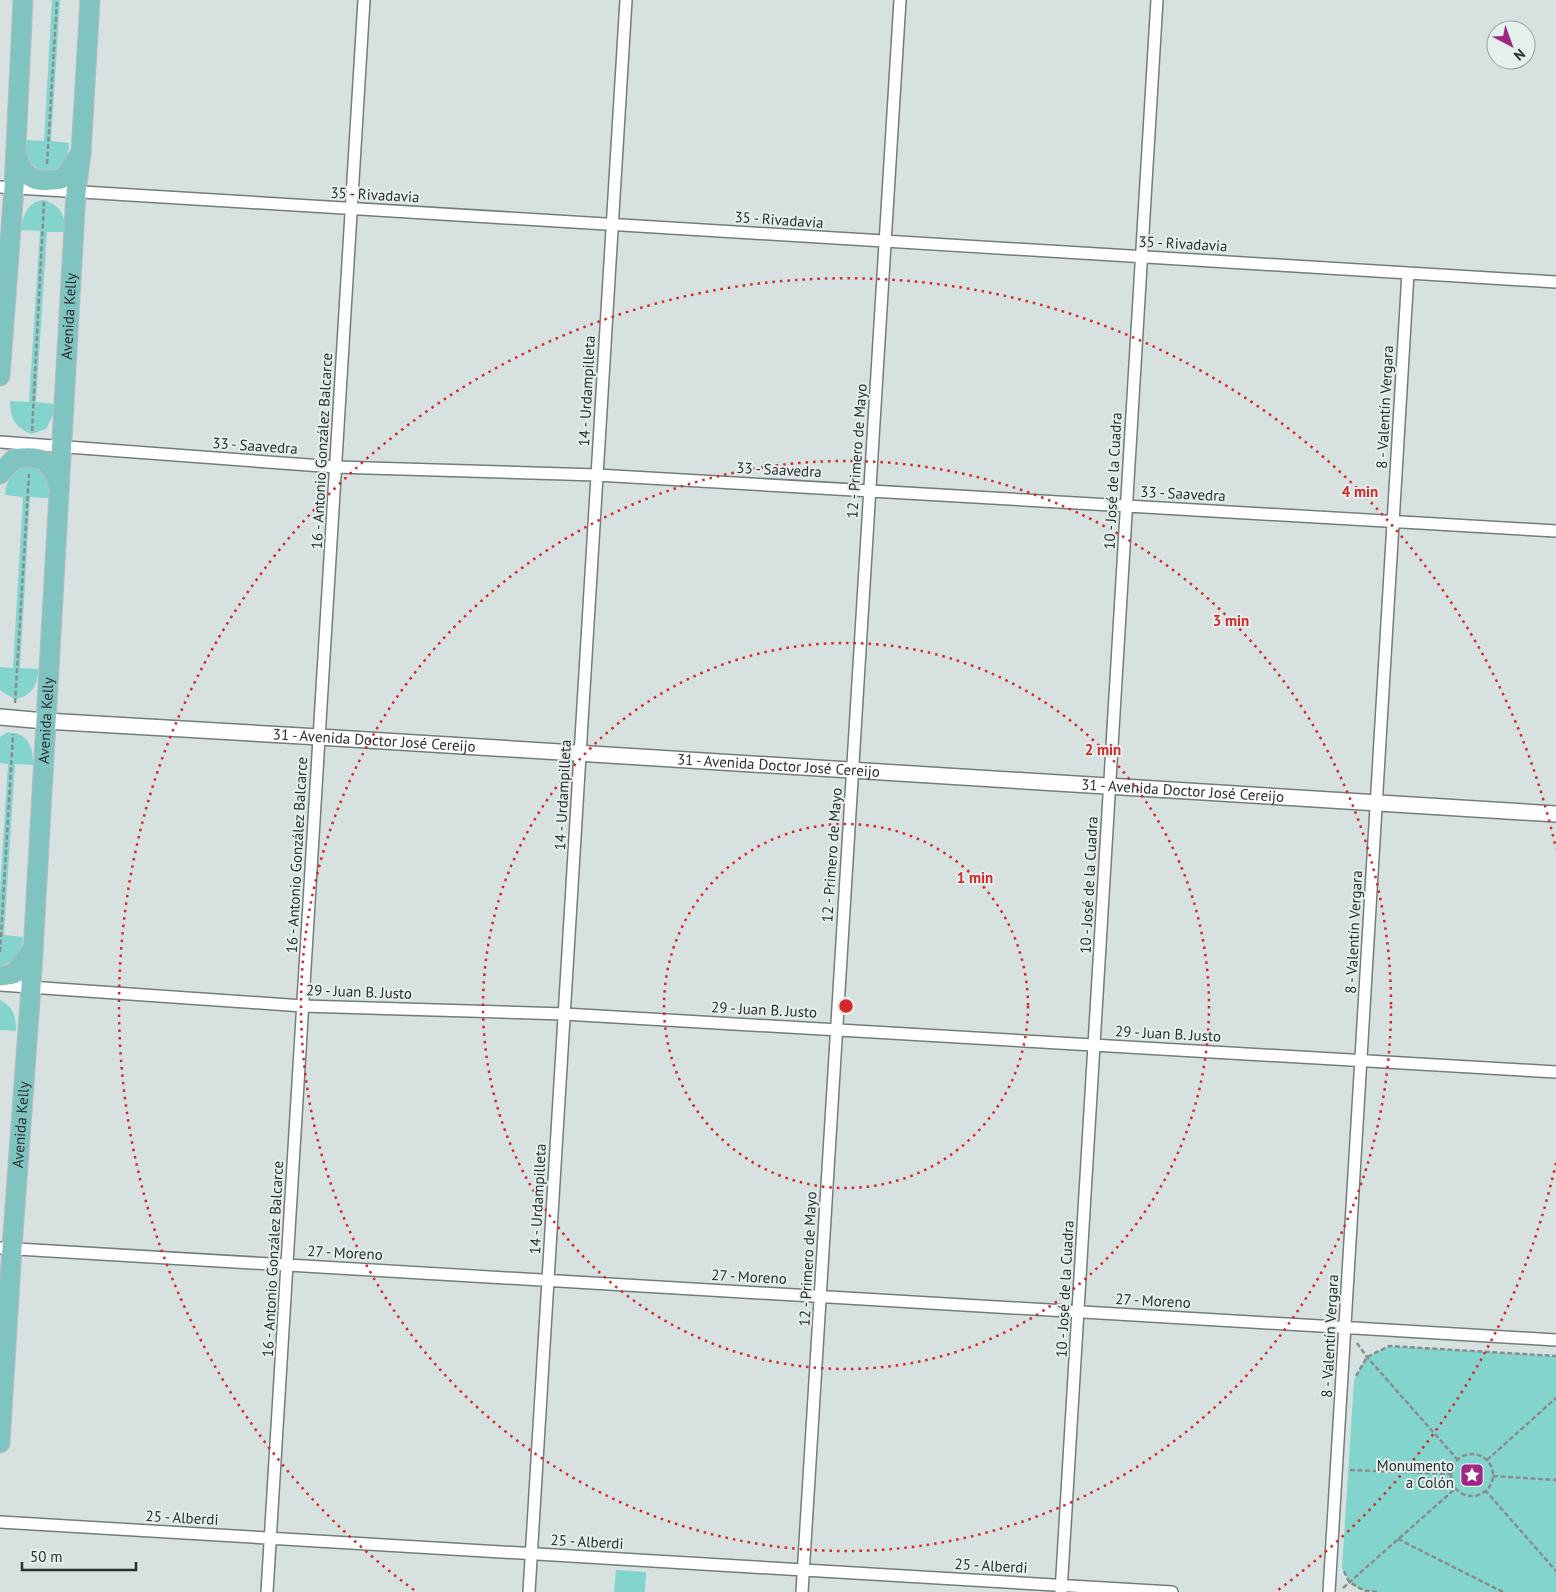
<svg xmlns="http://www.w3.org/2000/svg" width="1556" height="1592" viewBox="0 0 1556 1592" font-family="'PT Sans',sans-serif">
<rect width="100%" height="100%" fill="#d7e1e0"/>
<path fill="#84d4ce" d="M52,0H60L51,141L69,143C69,159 62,170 45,173C30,166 24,156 25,140L44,141Z
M44,200C61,206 66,216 65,232H47L36,402L54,404V413L46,429L31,434C15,427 10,418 10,401L29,402L40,231L21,230C22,215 29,201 44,200Z
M22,466C43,464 49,480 49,498L30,497L20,668L38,669C38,686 31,697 14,699L0,690V667L13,668L23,497L5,495C6,482 11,474 22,466Z
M6,733C27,731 34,747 33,765L15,764L4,935L23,937L22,946L14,961L0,966V890L8,764L0,763V737Z
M0,1000C14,1007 16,1017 16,1031L0,1030Z
M1389,1346L1556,1356V1592H1380C1358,1591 1352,1588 1342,1568L1354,1380L1367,1357Z
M616,1570L646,1572L645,1592H614Z"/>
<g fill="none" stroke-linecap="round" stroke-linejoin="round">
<g stroke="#737d7c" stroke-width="14">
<path id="minor" d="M0,187L1556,282
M0,442L336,467L597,475L1556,531
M0,985L303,1006L564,1014L1556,1072
M0,1248L1556,1340
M0,1522L1172,1592
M267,1592L364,0
M529,1592L626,0
M802,1592L900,0
M1061,1592L1157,0
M1329,1592L1408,273"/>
</g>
<g stroke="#737d7c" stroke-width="18">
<g id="tertiary">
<path id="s1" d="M0,717L45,721L319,737L1556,814"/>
</g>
</g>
<g stroke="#bbbcbc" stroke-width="21">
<g id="primary">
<path d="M17,155C21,171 30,183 49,180C52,180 58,180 61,179C69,174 75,162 80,154"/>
<path d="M0,376L14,188L23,0"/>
<path d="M0,474L14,459C40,455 51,458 58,485"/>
<path d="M0,976L13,974L23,963L33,948"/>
<path id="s2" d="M0,1443L12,1248L31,987L76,192L81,153L90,0"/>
</g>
</g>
<path stroke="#878e8d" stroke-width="2.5" stroke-dasharray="5 2.5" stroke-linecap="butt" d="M47,164L57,0
M32,431L44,202
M15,703L29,474
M0,952L13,734
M1357,1343L1367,1357L1457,1459
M1356,1376L1367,1357L1389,1346L1556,1356
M1451 1475a21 21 0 1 1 42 0a21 21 0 1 1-42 0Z
M1487,1460L1556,1398
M1350,1470L1451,1474
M1493,1476L1556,1480
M1485,1490L1556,1571
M1398,1539L1503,1592
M1344,1571L1349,1582L1365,1591L1380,1592
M1343,1588L1456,1488"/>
<use href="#minor" stroke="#fff" stroke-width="11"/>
<use href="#tertiary" stroke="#fff" stroke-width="15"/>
<use href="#primary" stroke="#80c4c1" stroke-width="19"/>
</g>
<g fill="none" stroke="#d62828" stroke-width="2.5" stroke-dasharray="2.5 5">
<circle cx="846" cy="1006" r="182"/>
<circle cx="846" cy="1006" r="363"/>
<circle cx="846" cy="1006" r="545"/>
<path d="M1556 1163A727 727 0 0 1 1278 1590M414 1590A727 727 0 1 1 1556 849"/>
</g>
<defs>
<g id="sight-square" transform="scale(1.25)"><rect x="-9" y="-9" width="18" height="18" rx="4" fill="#9e2882" stroke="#e4efee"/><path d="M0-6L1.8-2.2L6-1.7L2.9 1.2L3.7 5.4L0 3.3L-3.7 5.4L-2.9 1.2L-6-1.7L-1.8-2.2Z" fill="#fff"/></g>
</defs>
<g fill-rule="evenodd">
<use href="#sight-square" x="1472" y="1475"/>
</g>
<g text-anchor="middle" stroke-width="4" stroke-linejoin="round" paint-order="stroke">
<g font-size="15" fill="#2b2f2e" stroke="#e4efee">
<text transform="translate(375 195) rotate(3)" y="5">35 - Rivadavia</text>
<text transform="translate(779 220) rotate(4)" y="5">35 - Rivadavia</text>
<text transform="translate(1183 244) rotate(3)" y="5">35 - Rivadavia</text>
<text dy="5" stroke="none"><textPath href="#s2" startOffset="1129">Avenida Kelly</textPath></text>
<text transform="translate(587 391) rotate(-87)" y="5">14 - Urdampilleta</text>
<text transform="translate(1385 407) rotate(-87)" y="5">8 - Valentín Vergara</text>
<text transform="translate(255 446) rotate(4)" y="5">33 - Saavedra</text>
<text transform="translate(322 451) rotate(-87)" y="5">16 - Antonio González Balcarce</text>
<text transform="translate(857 451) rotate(-86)" y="5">12 - Primero de Mayo</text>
<text transform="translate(779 470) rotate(3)" y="5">33 - Saavedra</text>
<text transform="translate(1113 481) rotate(-87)" y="5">10 - José de la Cuadra</text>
<text transform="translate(1183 494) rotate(3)" y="5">33 - Saavedra</text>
<text dy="5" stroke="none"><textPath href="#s2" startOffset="724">Avenida Kelly</textPath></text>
<text dy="5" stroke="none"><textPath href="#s1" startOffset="375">31 - Avenida Doctor José Cereijo</textPath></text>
<text dy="5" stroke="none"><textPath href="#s1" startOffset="780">31 - Avenida Doctor José Cereijo</textPath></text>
<text dy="5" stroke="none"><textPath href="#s1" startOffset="1185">31 - Avenida Doctor José Cereijo</textPath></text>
<text transform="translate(563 795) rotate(-87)" y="5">14 - Urdampilleta</text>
<text transform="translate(297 855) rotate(-87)" y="5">16 - Antonio González Balcarce</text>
<text transform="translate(832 855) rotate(-86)" y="5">12 - Primero de Mayo</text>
<text transform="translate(1089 885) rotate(-87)" y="5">10 - José de la Cuadra</text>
<text transform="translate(1354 932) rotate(-87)" y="5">8 - Valentín Vergara</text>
<text transform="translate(359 992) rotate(2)" y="5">29 - Juan B. Justo</text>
<text transform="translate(764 1010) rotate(3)" y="5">29 - Juan B. Justo</text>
<text transform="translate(1168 1034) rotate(3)" y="5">29 - Juan B. Justo</text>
<text dy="5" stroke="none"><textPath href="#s2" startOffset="319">Avenida Kelly</textPath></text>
<text transform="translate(538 1199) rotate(-87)" y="5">14 - Urdampilleta</text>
<text transform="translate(345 1253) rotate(3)" y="5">27 - Moreno</text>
<text transform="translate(273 1259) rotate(-87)" y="5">16 - Antonio González Balcarce</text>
<text transform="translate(808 1259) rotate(-87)" y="5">12 - Primero de Mayo</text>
<text transform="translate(749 1277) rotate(3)" y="5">27 - Moreno</text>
<text transform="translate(1065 1289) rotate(-87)" y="5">10 - José de la Cuadra</text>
<text transform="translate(1153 1301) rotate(3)" y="5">27 - Moreno</text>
<text transform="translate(1330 1336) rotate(-87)" y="5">8 - Valentín Vergara</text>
<text transform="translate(182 1518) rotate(3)" y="5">25 - Alberdi</text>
<text transform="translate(587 1542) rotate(3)" y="5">25 - Alberdi</text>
<text transform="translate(991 1566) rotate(3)" y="5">25 - Alberdi</text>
</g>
<g font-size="15" fill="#2b2f2e" stroke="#e4efee" text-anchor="end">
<text x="1454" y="1471">Monumento<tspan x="1454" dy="17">a Colón</tspan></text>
</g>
</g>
<circle cx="846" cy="1006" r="8" fill="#d62828" stroke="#e4efee" stroke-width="2.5"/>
<g font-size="15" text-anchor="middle" font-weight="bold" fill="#d62828" stroke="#e4efee" stroke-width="4" stroke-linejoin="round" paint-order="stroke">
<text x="1360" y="497">4 min</text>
<text x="1231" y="626">3 min</text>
<text x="1103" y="755">2 min</text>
<text x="975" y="883">1 min</text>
</g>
<g transform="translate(1511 45) rotate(139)"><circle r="24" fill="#e4efee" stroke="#9aa2a1"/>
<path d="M0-4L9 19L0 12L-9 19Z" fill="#9e2882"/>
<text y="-8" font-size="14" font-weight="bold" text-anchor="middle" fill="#2b2f2e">N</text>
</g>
<path d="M22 1562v8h114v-8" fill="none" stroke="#2b2f2e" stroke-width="2.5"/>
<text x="30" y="1562" font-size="15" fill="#2b2f2e" stroke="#e4efee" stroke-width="4" paint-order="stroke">50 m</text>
</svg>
